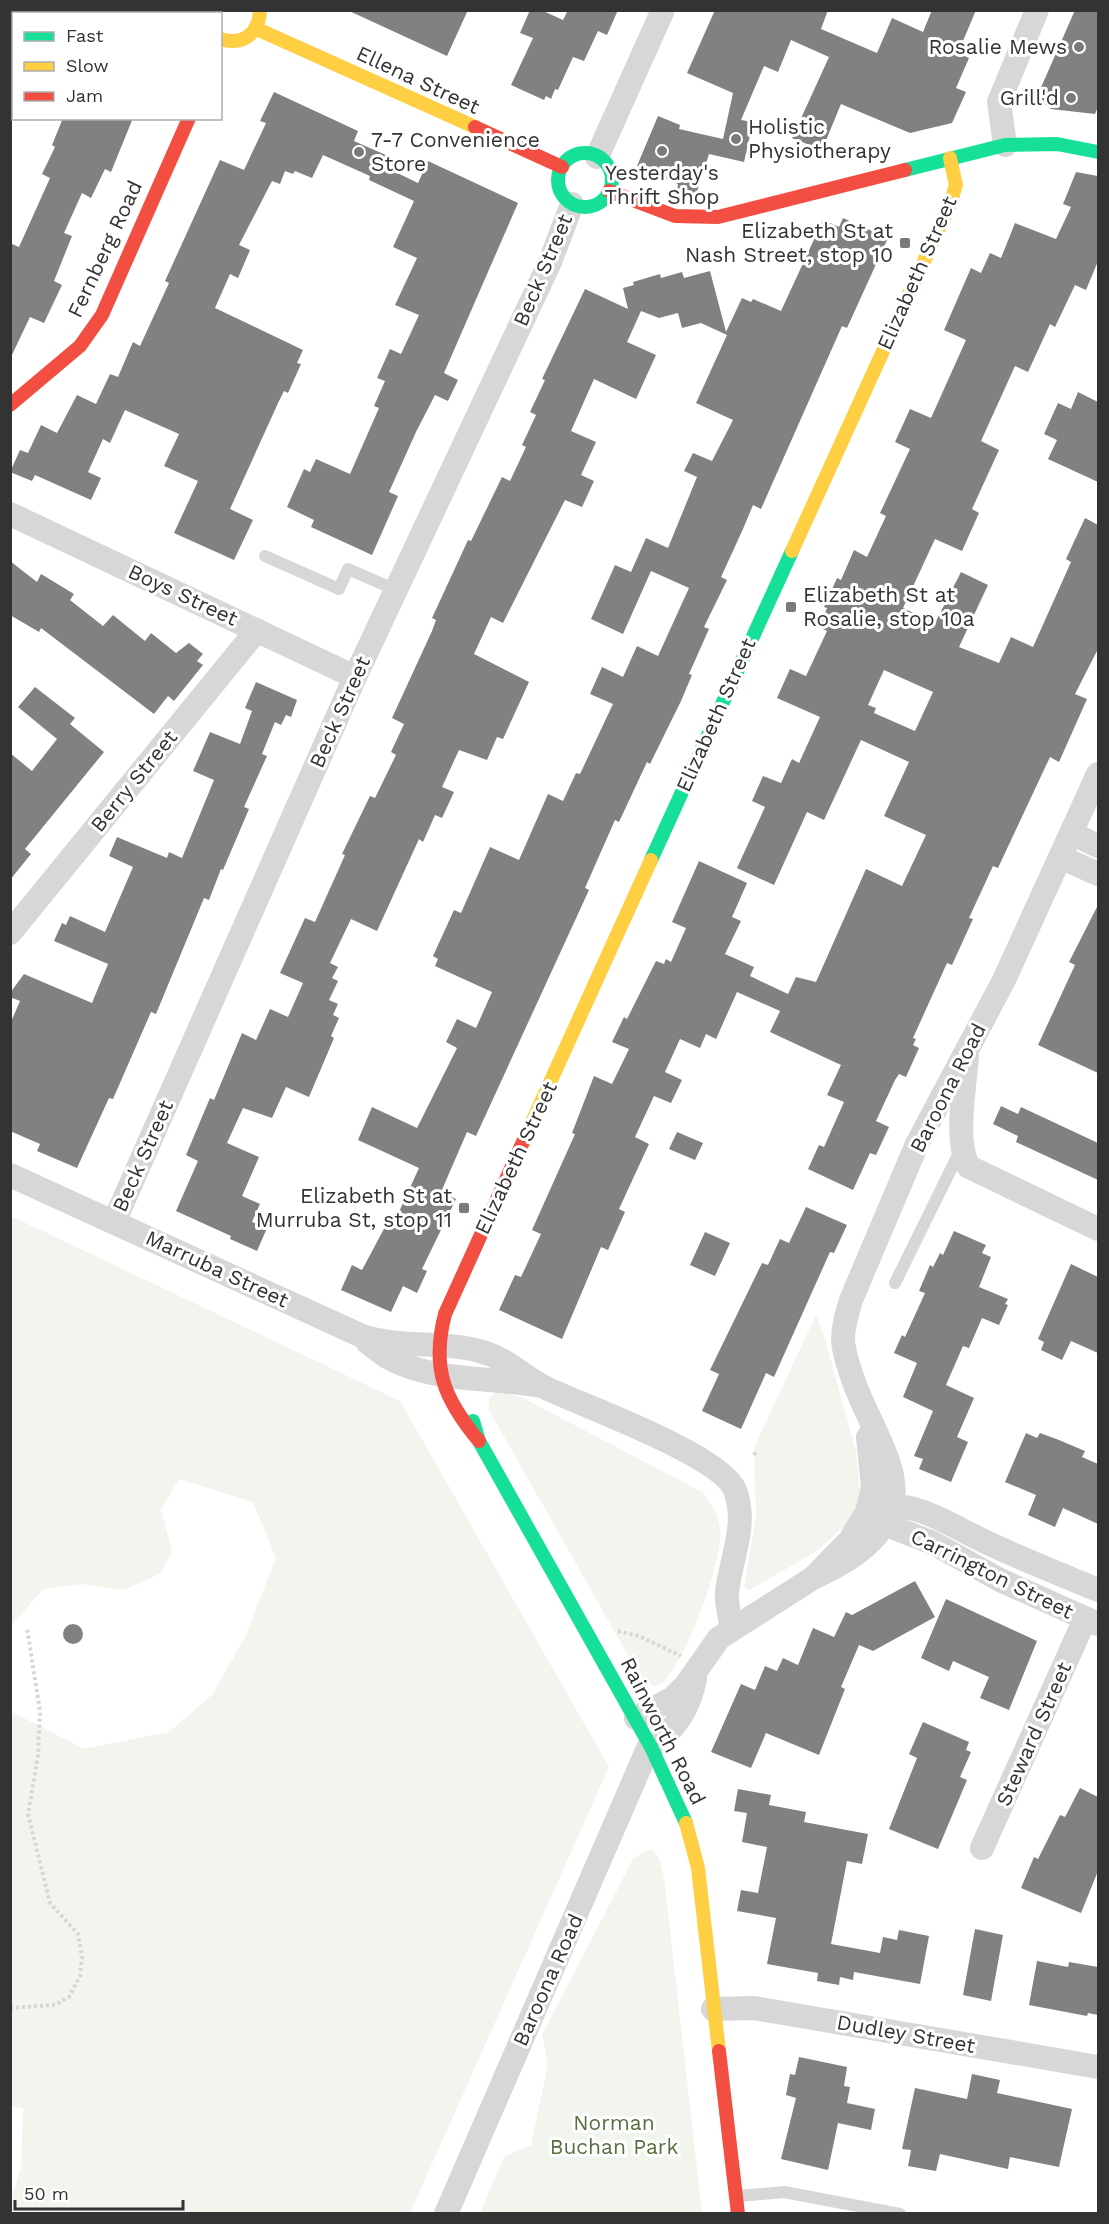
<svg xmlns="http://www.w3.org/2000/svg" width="1109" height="2224" viewBox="0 0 1109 2224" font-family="'Work Sans',sans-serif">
<rect width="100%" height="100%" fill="#fff"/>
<path fill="#f1f5ed" d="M11,1216L400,1401L609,1767L410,2213H11V2201L21,2167L23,2108L10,2106L11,1704L12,1712L84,1749L169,1732L212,1695L245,1637L276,1558L253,1502L179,1479L161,1509L172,1551L161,1573L125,1590L81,1584L43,1589L11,1626Z
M816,1315L825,1339L856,1452L860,1492L857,1505L846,1525L815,1552L750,1590L744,1587L756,1517L754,1448Z
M498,1390L523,1398L702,1492C714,1506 721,1518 720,1537C720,1567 684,1668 660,1685L654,1686L642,1680L489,1410V1399Z
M646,1850H653L660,1861L664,1877L702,2213H480L504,2157L531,2145L548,2064L542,2035L633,1859Z"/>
<path fill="#818181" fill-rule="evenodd" d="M347,10H468L447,56Z
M530,10H541L563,20L568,10H618L607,35L598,31L584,61L573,57L558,90L555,89L551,99L546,96L544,100L511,85L533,38L520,33Z
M715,10H828L821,29L877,53L892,18L923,32L932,10H976L958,53L969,58L956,88L966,92L952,123L910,133L841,104L822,150L792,138L829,57L791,40L778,72L764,66L741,120L753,122L744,162L709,154L695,198L676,195L678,184L637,166L658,116L680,125L679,129L723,139L733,93L687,73Z
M1075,10H1098V107L1095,114L1051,109L1042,102L1039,92Z
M274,92L358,131L354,141L388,156L383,166L418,183L428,161L518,203L444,373L458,380L448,401L435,395L416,432L389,492L398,496L372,555L311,527L314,520L287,507L304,469L310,472L316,459L350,474L379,408L374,406L385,381L377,378L390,349L401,354L419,315L395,305L417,258L393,247L414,201L369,180L370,176L323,155L312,178L295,171L293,174L285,171L280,184L272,181L239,245L250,250L238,278L230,274L215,308L303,350L297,363L301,364L288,393L284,391L279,401L230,509L253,520L234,560L174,533L198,481L164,466L179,434L125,410L110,443L103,439L88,472L101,478L91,500L35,475L32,481L10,472L20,450L28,453L41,425L57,433L77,395L96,404L110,374L118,377L133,342L140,346L169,283L165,281L220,160L244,170L266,123L260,121Z
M63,118H133L111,172L105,169L91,198L82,193L64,233L72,236L54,281L62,285L44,323L30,317L10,359V243L19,247L50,178L42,174L55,147L52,145Z
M1076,172L1098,176V261L1086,290L1075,285L1055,327L1050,324L1028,372L1015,366L981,441L999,450L972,509L979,513L962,551L935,539L903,608L935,623L961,572L988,585L959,647L999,663L1011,637L1033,647L1071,562L1066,559L1085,518L1098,525V649L1075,694L1087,699L1059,762L1050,757L998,868L993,866L969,918L973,919L952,965L947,963L913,1038L916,1039L913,1045L919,1048L906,1077L899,1074L895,1080L876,1121L889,1127L876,1155L870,1153L853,1190L808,1169L819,1145L824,1147L844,1102L827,1095L841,1065L770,1032L780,1011L737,992L716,1039L706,1034L700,1048L680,1039L665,1072L682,1080L671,1103L654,1096L635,1137L649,1144L619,1209L625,1212L608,1250L601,1247L562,1339L499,1310L515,1275L521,1277L541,1234L532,1230L575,1134L572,1133L594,1076L612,1084L629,1049L612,1042L624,1017L627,1019L656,961L664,964L666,959L671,962L686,928L672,922L699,861L747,883L732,917L741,921L725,954L754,967L750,976L788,994L796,977L816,982L866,869L902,886L926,835L884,816L909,762L861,740L824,820L807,812L774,885L737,868L765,807L752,801L763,776L781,783L792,759L799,763L820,717L777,698L790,669L806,676L827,631L819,627L827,608L824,607L837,578L841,580L854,550L867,557L886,516L880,513L910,449L895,442L910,409L931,418L966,340L944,330L971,268L981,273L990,253L1001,258L1015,223L1056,239L1071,207L1063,204ZM884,670L933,692L915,731L874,713L876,708L868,705Z
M843,218L888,238L847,328L842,326L761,509L753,505L743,529L721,577L727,580L704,627L709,629L689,674L692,675L681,701L650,764L647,762L619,822L615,820L585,888L589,890L476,1136L467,1132L441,1192L456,1199L422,1269L427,1271L417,1293L403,1286L391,1312L341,1290L352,1265L362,1270L386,1225L392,1227L419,1168L358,1140L372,1107L417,1128L457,1048L446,1042L457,1019L476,1028L492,992L435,966L438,959L433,956L454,910L461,913L490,847L519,860L548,794L563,801L576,773L580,774L613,704L590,694L602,667L623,677L637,646L658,656L689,588L651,571L623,634L591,619L615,565L631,572L646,538L668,548L697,477L684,471L693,453L712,461L733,420L696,403L727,335L701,323L682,328L678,313L659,318L641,311L627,342L656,355L636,399L594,379L571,431L596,442L581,475L594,481L582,507L565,500L503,623L491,617L474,654L529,682L503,739L497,737L487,760L459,750L442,787L454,792L442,818L435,815L423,842L419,839L377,931L351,919L330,963L338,967L332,978L338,981L329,1000L338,1004L333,1015L339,1018L331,1036L334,1038L309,1097L286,1087L272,1118L243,1108L227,1143L259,1157L242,1196L260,1204L252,1222L267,1228L257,1251L230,1239L231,1236L176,1211L198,1161L186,1155L210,1098L214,1100L242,1033L256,1040L270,1009L288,1017L303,983L280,973L305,918L315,922L345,855L342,854L355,827L370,796L375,798L396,755L391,752L404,724L392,718L432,631L436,620L432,618L468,540L471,541L502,477L510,481L526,447L522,445L536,415L530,412L545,380L542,379L585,289L628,309L623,288L634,285L633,282L660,274L661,278L682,272L684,278L710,271L726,332L742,298L751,302L753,299L781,311L823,220L839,227Z
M1078,392L1098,402V482L1048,459L1057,440L1044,434L1058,403L1071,409Z
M10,561L37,582L41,574L74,594L70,600L103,626L113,615L145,641L151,633L176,653L189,643L203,654L197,661L203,665L174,701L168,696L154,714L41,628L39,632L10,615Z
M256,682L297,700L291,717L286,715L281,725L275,722L262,754L267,756L244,807L249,809L223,870L221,869L209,900L204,898L156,1014L151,1012L113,1099L109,1098L77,1168L37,1151L40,1144L10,1131V1024L20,1001L10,997V993L24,974L92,1003L108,964L54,941L62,923L66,925L70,916L105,932L133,867L109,856L117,837L167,858L169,852L182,858L214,780L193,771L210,732L240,744L252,711L245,708Z
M35,687L75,718L70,724L104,752L25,849L31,854L10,880V753L32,771L57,739L18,707Z
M1098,905V1073L1038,1045L1075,965L1069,962Z
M1001,1106L1018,1114L1021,1107L1098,1143V1180L1016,1142L1018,1136L993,1124Z
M677,1132L703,1143L695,1160L669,1149Z
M806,1207L847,1225L834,1253L830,1252L774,1377L766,1373L741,1429L702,1411L719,1374L710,1370L762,1263L768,1265L780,1239L789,1243Z
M954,1231L986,1245L982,1253L991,1257L979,1287L1008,1299L1005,1304L1008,1305L999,1325L982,1318L969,1348L963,1346L946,1385L974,1398L957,1437L968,1442L951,1482L919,1469L923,1459L914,1456L933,1411L903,1397L917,1363L894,1353L902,1335L905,1337L925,1293L919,1291L930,1265L933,1267L940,1253L943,1255Z
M705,1232L730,1243L715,1276L690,1265Z
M1071,1264L1098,1277V1353L1071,1341L1062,1360L1041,1350L1044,1342L1038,1339Z
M1026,1433L1037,1438L1040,1433L1059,1440L1085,1451L1082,1457L1098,1464V1524L1063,1508L1055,1527L1028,1515L1036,1495L1005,1482Z
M915,1581L935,1617L873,1651L859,1645L841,1687L845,1689L819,1755L766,1733L751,1768L711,1752L741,1684L755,1690L765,1666L777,1671L783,1658L798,1665L813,1628L834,1637L846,1612L852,1615Z
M946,1599L1037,1641L1009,1710L980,1698L989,1677L953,1661L949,1671L921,1658Z
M63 1634a10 10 0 1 1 20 0a10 10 0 1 1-20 0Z
M923,1722L969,1742L966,1750L971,1752L960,1777L967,1780L938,1849L889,1829L917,1758L909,1754Z
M1080,1788L1098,1797V1871L1081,1913L1021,1888L1034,1857L1038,1859L1060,1815L1065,1817Z
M738,1789L771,1795L769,1805L806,1812L804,1822L868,1834L862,1864L847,1861L831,1944L880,1953L883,1937L897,1940L899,1930L929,1936L920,1984L854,1972L853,1980L840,1977L839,1985L817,1981L818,1973L767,1964L776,1918L737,1911L741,1890L758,1893L767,1847L742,1842L747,1813L734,1811Z
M975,1929L1003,1935L991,2001L963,1995Z
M1037,1961L1068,1967L1069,1962L1098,1967V2015L1088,2013L1087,2016L1029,2005Z
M799,2057L847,2067L844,2086L850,2087L847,2103L875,2109L871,2130L838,2123L828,2170L781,2159L796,2098L786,2095L790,2074L795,2075Z
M972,2074L1000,2080L997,2093L1072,2109L1059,2167L1010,2157L1008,2169L940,2154L936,2171L908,2166L911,2150L902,2149L915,2088L967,2099Z"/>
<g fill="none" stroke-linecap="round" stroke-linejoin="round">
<path stroke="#d6d6d6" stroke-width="4" stroke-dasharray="3 3" stroke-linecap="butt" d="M754,1455L757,1450
M618,1631L639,1636L681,1656
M10,2008L55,2005L69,1997L80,1976L82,1957L78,1934L50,1903L28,1814L38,1755L40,1711L27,1628"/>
<path stroke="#d7d7d7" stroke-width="12" d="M265,556L339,589L348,569L396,590
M895,1283L961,1149
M738,2196L784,2192L900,2214"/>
<path stroke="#d7d7d7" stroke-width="24" d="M1005,145L999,102L1037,10
M597,157L663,10
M10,514L355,677
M1071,833L1098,846
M1060,857L1098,874
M10,933L257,630
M967,1057C965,1086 954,1142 969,1167L1098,1229
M10,1175L362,1336C401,1349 443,1340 483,1352C508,1359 523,1377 546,1388C583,1406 721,1455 735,1490C748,1525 731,1557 727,1592C726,1604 730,1617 732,1628
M114,1222L355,677L550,262L572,204
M368,1343C377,1349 385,1357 395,1361C438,1382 495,1377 541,1386
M876,1506C919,1501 951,1526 988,1543C1024,1560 1062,1575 1098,1590
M873,1512L892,1527L933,1543L1000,1580L1098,1624
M813,1578C862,1556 910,1523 888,1461C879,1435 865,1411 855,1385C850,1371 844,1355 843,1340C843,1326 847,1313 851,1300L917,1144L1004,980L1098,774
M636,1718L673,1698L686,1685L719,1638L813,1578L850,1540L867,1512L873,1488L868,1437
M651,1748C675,1729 689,1710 695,1679
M982,1848L1085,1619
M713,2009L754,2008L1098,2067
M446,2214L649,1746"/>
<path stroke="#16e098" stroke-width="14" d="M558 180a27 27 0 1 1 54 0a27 27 0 1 1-54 0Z
M905,170L1005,145L1057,144L1098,152
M651,860L792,551
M473,1421L479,1441L651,1747L686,1823"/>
<path stroke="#ffcf43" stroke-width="14" d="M206,14L207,10
M257,29L475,127
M220,39C243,46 259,34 260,10
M792,551L950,204L956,185L950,158
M523,1142L651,860
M686,1823L698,1868L719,2051"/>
<path stroke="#f24e42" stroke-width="14" d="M475,127L562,167
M609,191L675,216L718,217L905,170
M10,405L80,346L102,315L189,118
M479,1441C444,1399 431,1368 445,1314L523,1142
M719,2051L738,2214"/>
</g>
<g fill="#7a7a7a" stroke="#fff" stroke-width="2">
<circle cx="1079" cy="47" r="6"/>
<circle cx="1071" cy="98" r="6"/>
<circle cx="736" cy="139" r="6"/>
<circle cx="662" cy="151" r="6"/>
<circle cx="359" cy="152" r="6"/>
<rect x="899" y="237" width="12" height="12" rx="3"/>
<rect x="785" y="601" width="12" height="12" rx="3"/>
<rect x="458" y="1202" width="12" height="12" rx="3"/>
</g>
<g text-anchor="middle" stroke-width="6" stroke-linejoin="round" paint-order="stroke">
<g font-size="21" fill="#333" stroke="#fff" text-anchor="end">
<text x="1067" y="54">Rosalie Mews</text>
<text x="1059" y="105">Grill'd</text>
<text x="748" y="134" text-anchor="start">Holistic<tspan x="748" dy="24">Physiotherapy</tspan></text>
<text x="371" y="147" text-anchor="start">7-7 Convenience<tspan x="371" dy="24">Store</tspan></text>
<text x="662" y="180" text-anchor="middle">Yesterday's<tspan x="662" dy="24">Thrift Shop</tspan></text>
<text x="893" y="238">Elizabeth St at<tspan x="893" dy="24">Nash Street, stop 10</tspan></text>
<text x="803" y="602" text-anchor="start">Elizabeth St at<tspan x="803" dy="24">Rosalie, stop 10a</tspan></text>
<text x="452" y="1203">Elizabeth St at<tspan x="452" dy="24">Murruba St, stop 11</tspan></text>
</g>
<g font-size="21" fill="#333" stroke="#fff">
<text transform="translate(418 80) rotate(25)" y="7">Ellena Street</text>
<text transform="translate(105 249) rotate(-65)" y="7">Fernberg Road</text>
<text transform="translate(543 270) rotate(-67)" y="7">Beck Street</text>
<text transform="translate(917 273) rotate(-66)" y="7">Elizabeth Street</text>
<text transform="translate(183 595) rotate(25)" y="7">Boys Street</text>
<text transform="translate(340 712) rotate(-66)" y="7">Beck Street</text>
<text transform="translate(716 715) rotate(-66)" y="7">Elizabeth Street</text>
<text transform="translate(134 781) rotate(-51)" y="7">Berry Street</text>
<text transform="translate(948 1088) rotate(-63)" y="7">Baroona Road</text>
<text transform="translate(143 1156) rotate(-66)" y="7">Beck Street</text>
<text transform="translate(516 1158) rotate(-65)" y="7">Elizabeth Street</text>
<text transform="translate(217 1269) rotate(25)" y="7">Marruba Street</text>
<text transform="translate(992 1574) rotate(26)" y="7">Carrington Street</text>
<text transform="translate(663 1731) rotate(63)" y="7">Rainworth Road</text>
<text transform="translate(1034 1734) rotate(-66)" y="7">Steward Street</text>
<text transform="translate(548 1980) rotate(-66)" y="7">Baroona Road</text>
<text transform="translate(906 2034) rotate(10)" y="7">Dudley Street</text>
</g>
<g font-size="21" fill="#56703f" stroke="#fff">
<text x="614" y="2130">Norman<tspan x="614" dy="24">Buchan Park</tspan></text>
</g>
</g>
<rect width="1109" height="2224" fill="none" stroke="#333333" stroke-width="24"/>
<rect x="12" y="12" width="210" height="108" fill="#ffffff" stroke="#adadad" stroke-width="1.5"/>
<rect x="24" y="32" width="30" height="9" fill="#16e098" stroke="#adadad" stroke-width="1.5"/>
<text x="66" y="42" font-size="18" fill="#333333">Fast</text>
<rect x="24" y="62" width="30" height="9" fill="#ffcf43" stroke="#adadad" stroke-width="1.5"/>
<text x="66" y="72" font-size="18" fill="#333333">Slow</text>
<rect x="24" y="92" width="30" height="9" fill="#f24e42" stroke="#adadad" stroke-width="1.5"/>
<text x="66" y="102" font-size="18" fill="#333333">Jam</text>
<path d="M15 2200v9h168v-9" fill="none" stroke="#333333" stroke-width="3"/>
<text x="24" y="2200" font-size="18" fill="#333333" stroke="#ffffff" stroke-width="4.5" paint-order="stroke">50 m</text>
</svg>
